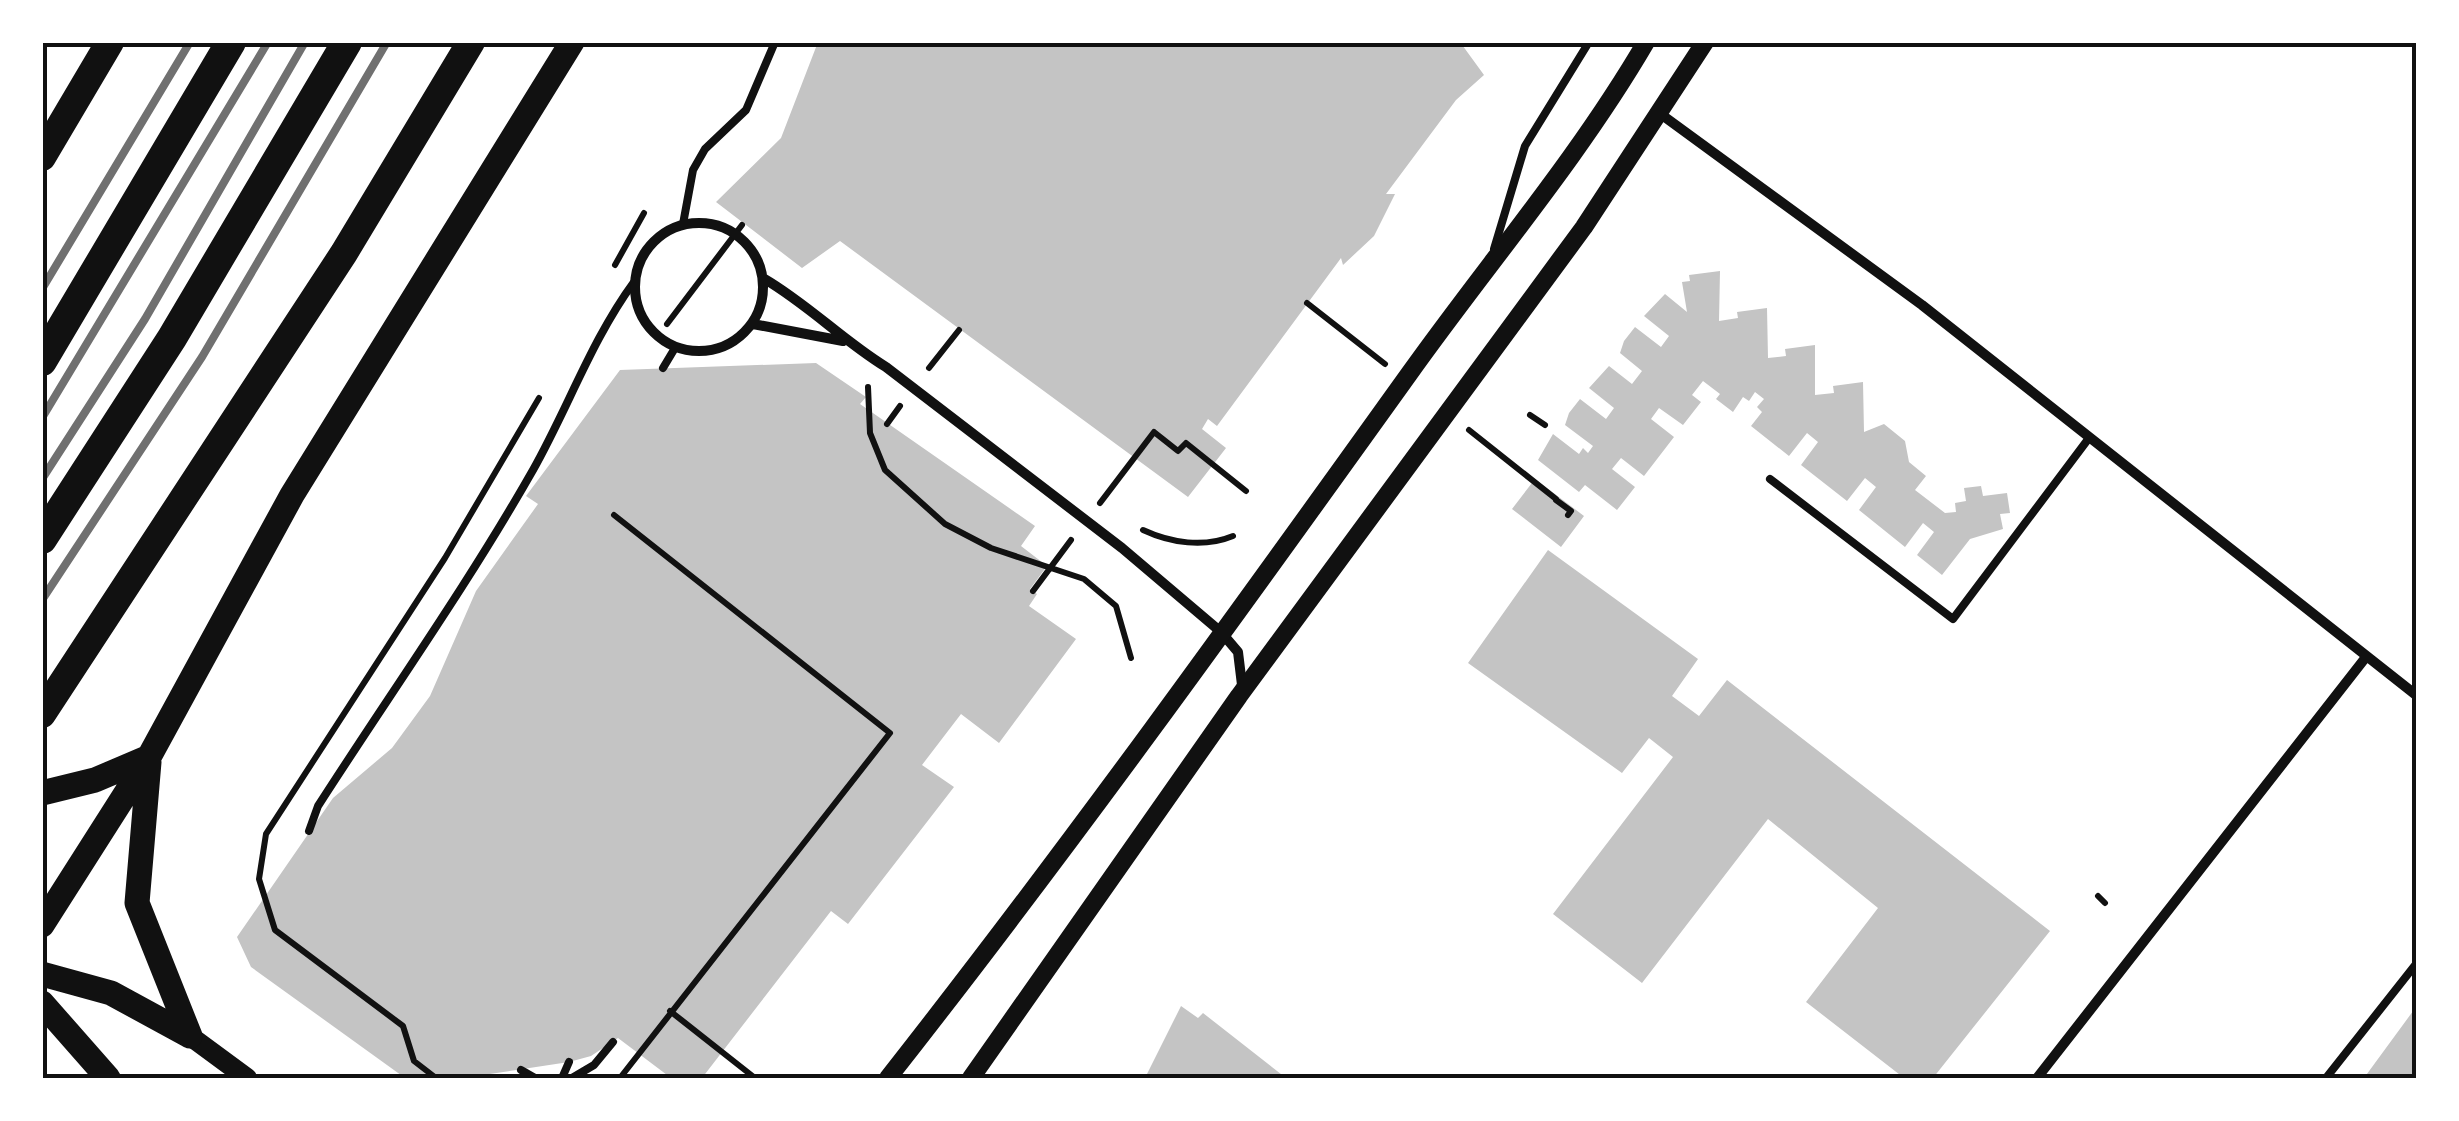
<svg xmlns="http://www.w3.org/2000/svg" width="2459" height="1121" viewBox="0 0 2459 1121" font-family="'Open Sans',sans-serif">
<rect width="100%" height="100%" fill="#fff"/>
<path fill="#c4c4c4" d="M818,42H1460L1484,75L1456,100L1386,194H1395L1374,236L1343,265L1341,258L1217,426L1208,419L1202,429L1226,448L1188,497L840,241L802,268L716,202L781,138Z
M1720,271L1719,321L1738,318L1737,312L1767,308L1768,358L1786,356L1785,349L1815,345V395L1834,393L1833,386L1863,382L1864,432L1884,424L1905,441L1909,462L1926,476L1915,490L1945,513L1956,512L1955,503L1966,501L1964,488L1981,486L1983,496L2007,493L2010,513L2000,514L2003,529L1970,539L1942,575L1917,555L1934,532L1923,523L1905,547L1859,510L1876,487L1865,478L1847,501L1801,465L1818,442L1807,433L1789,456L1751,426L1762,412L1757,407L1764,399L1755,392L1749,401L1743,397L1733,412L1716,399L1720,394L1703,381L1692,395L1701,402L1683,425L1659,408L1651,419L1674,437L1644,476L1621,458L1612,469L1635,487L1617,510L1585,485L1579,492L1538,460L1553,434L1579,454L1583,448L1588,453L1593,446L1565,425L1569,413L1580,399L1606,419L1614,408L1589,388L1609,366L1632,384L1642,371L1620,353L1624,341L1635,327L1661,347L1669,336L1644,316L1665,294L1687,312L1682,282L1690,281L1689,275Z
M816,363L866,397L860,404L1035,526L1021,546L1047,566L1030,589L1037,594L1029,606L1076,639L999,743L961,714L922,765L954,787L848,924L831,911L702,1078H671L618,1038L591,1056L569,1062L463,1078H405L251,967L237,937L333,798L392,748L430,696L476,591L538,504L526,496L620,370Z
M1535,479L1584,516L1561,547L1512,509Z
M1548,550L1698,659L1672,696L1699,716L1727,680L2050,931L1933,1078H1904L1806,1002L1878,908L1768,819L1642,983L1553,914L1673,757L1649,738L1622,773L1468,663Z
M1181,1006L1198,1018L1203,1013L1286,1078H1145Z
M2416,1007V1078H2364Z"/>
<g fill="none" stroke-linecap="round" stroke-linejoin="round">
<path stroke="#111" stroke-width="6" d="M615,265L644,213
M1307,303L1385,364
M667,324L742,225
M929,368L959,330
M868,387L870,433L885,470L945,524L991,548L1084,579L1116,606L1131,658
M1530,415L1545,425
M887,424L900,406
M1469,430L1556,499
M1556,500L1571,511L1568,515
M1100,503L1154,432L1178,451L1186,443L1246,491
M614,515L890,733L620,1078
M1143,530C1171,543 1204,548 1233,536
M1033,591L1071,540
M2098,896L2105,903
M670,1011L755,1078
M436,1078L414,1061L403,1026L275,930L259,879L266,834L445,558L539,398"/>
<path stroke="#111" stroke-width="8" d="M683,224L693,170L705,149L746,110L775,42
M1494,249L1525,146L1589,42
M663,368L675,348
M1770,479L1953,619L2089,438
M309,831L318,806C390,694 467,586 533,470C568,408 592,339 634,282
M521,1070L535,1078
M562,1078L569,1062
M572,1078L594,1065L613,1042
M2326,1078L2416,964"/>
<path stroke="#111" stroke-width="10" d="M1662,115L1922,305L2416,695
M635 287a64 64 0 1 1 128 0a64 64 0 1 1-128 0Z
M763,278C808,304 842,340 886,367L1122,548L1221,632L1238,652L1242,685
M753,324L843,341
M2037,1078L2366,657"/>
<path stroke="#111" stroke-width="18" d="M888,1078C1068,849 1239,611 1409,374C1488,263 1577,160 1646,42
M971,1078L1239,696L1584,227L1705,42"/>
<path stroke="#111" stroke-width="20" d="M190,1036L247,1078"/>
<path stroke="#111" stroke-width="25" d="M149,762L137,903L190,1036
M42,793L95,780L149,757
M42,925L149,757L292,495L572,42
M42,974L111,993L190,1036
M42,1003L108,1078"/>
<path stroke="#111" stroke-width="28" d="M42,157L110,42
M42,714L344,253L471,42"/>
<path stroke="#111" stroke-width="30" d="M42,361L231,42
M42,539L172,338L347,42"/>
<path stroke="#707070" stroke-width="8" d="M42,289L190,42
M42,418L268,42
M42,479L145,319L305,42
M42,600L202,357L387,42"/>
</g>
<rect width="2459" height="1121" fill="none" stroke="#ffffff" stroke-width="90"/>
<rect x="45" y="45" width="2369" height="1031" fill="none" stroke="#111" stroke-width="4"/>
</svg>
